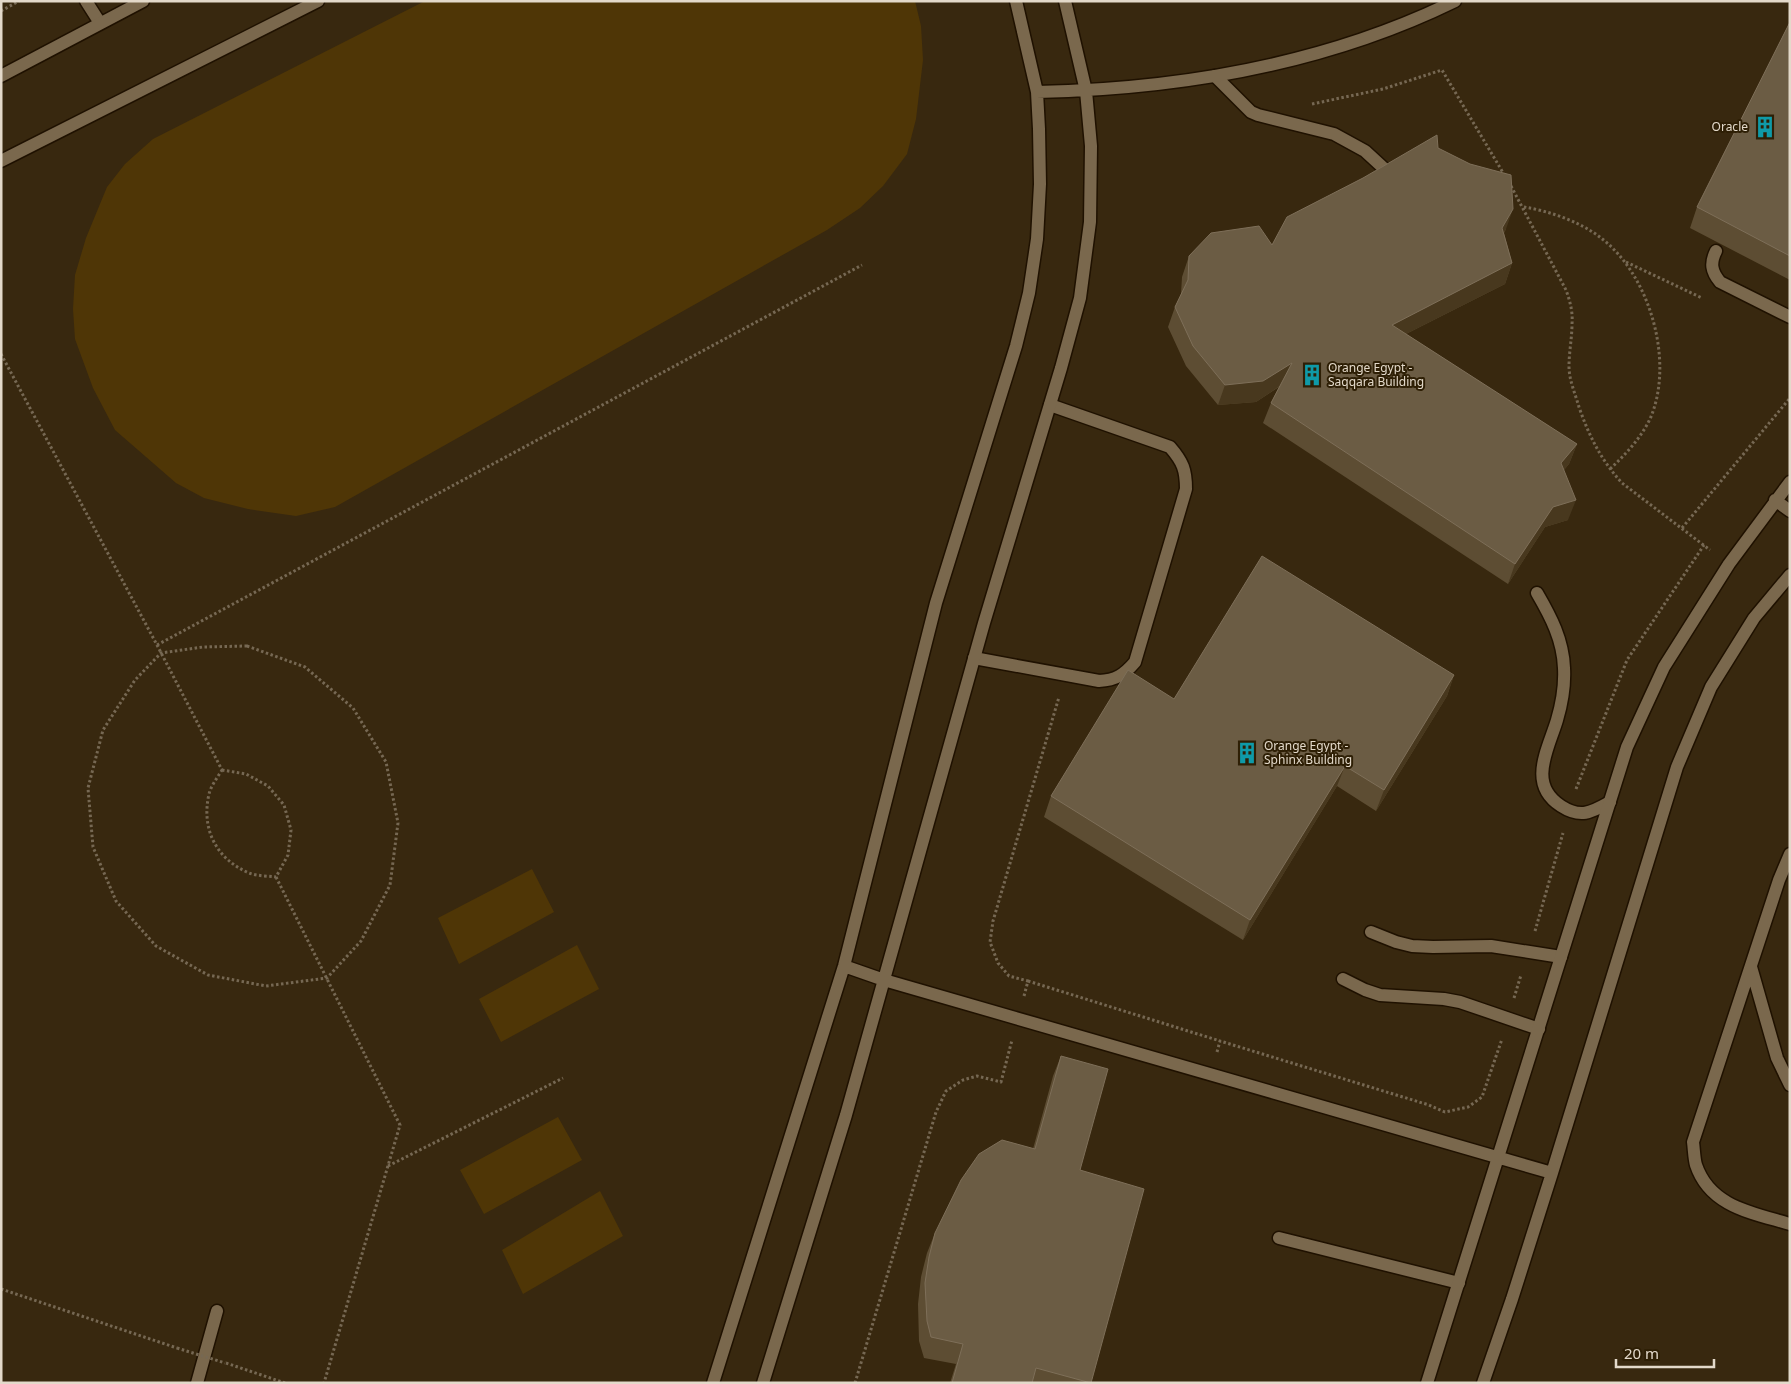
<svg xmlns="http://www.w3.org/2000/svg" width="1791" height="1384" viewBox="0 0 1791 1384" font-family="'Noto Sans',sans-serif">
<rect width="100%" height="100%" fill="#38280f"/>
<path fill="#4f3606" d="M425,1H915L921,26L923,60L916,119L907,154L883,186L860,208L827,230L335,507L296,516L248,509L204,498L176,483L115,430L93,388L75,339L73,309L75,275L86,238L107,187L125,164L153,139Z
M532,869L554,912L459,964L438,918Z
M577,945L599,989L501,1042L479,999Z
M558,1117L582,1160L484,1214L460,1170Z
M600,1191L623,1236L523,1294L502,1250Z"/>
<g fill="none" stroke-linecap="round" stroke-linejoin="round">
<g stroke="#1f1100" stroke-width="15">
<path id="service" d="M86,1L100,23
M1215,76L1251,112L1258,115L1334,134L1365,151L1390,174
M1716,251C1710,263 1711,271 1720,282L1790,317
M1537,593C1551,617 1563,640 1564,668C1565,686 1562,703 1557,720C1548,750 1527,784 1561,806C1581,819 1592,812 1610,802
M974,658L1099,681C1116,680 1124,675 1135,662L1186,489C1186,470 1183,462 1170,447L1050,405
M1790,854L1779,880L1693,1142C1694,1149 1694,1158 1696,1165C1710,1207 1753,1213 1790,1224
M1371,932L1396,942L1412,946L1433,947L1491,946L1561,957
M1751,967L1777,1058L1790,1085
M1343,979L1365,990L1380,995L1444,999L1460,1002L1539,1029
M1279,1238L1459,1283
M197,1383L217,1311"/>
</g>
<g stroke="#1f1100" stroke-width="15">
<path id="minor" d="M1,76L143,1
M1037,92C1179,89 1326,64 1455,1
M1,161L318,1
M1775,500L1790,511
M844,966L884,980L1552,1173
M713,1383L844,966L936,603L1016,346L1029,293L1037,239L1040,184L1039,129L1037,92L1016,1
M763,1383L846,1115L984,623L1061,368L1080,298L1090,222L1091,146L1086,91L1065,1
M1427,1383L1627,747L1664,667L1729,564L1790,482
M1483,1383L1512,1299L1552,1173L1677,767L1711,687L1754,618L1790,575"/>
</g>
<path stroke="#766853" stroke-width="3" stroke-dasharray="2.5 2.5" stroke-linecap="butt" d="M1,11L19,1
M1312,104L1383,89L1442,70L1505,176
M1511,186L1566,290C1570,301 1573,312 1572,324C1572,338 1569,352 1569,366C1569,380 1575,393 1579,407C1589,436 1601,460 1622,483L1710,550
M1524,207C1549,211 1581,222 1601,238C1650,275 1675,362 1650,419C1641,438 1625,455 1610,469
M1626,262L1702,298
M1,354L157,645L222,770
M1682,528L1790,398
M157,645L862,265
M247,646L305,667L353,708L386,762L398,823L390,885L361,941L327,978L266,986L208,975L156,946L116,901L93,847L88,788L103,730L135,680L161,653L203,647Z
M222,770L246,774L268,786L284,805L291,830L288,855L276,877C268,876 257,876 249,873C216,859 201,829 209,794C211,786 217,778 222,770Z
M1576,789L1627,660L1704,545
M276,877L400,1125L324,1383
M1535,931L1563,833
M1028,981L1220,1041
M1024,996L1028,981L1009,976L998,963L990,942L993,921L1059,697
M1514,998L1521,975
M1217,1052L1220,1041L1429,1105L1445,1112L1468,1107L1482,1097L1502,1039
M388,1166L563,1078
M1,1289L177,1348
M226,1363L285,1383
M855,1383L936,1112L946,1091L963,1080L977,1076L1001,1082L1012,1040"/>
<use href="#service" stroke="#7a684d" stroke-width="12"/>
<use href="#minor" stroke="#7a684d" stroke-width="12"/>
<path stroke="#766853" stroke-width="3" stroke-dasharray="2.5 2.5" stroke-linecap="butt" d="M177,1348L225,1363"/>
</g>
<path fill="#5d4d33" d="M1790,22V280L1690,228L1697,207Z
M1438,148L1506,229L1504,233L1512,263L1505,284L1406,334L1577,444L1569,464L1564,470L1568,520L1545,527L1508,584L1263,423L1271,403L1279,387L1256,402L1218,405L1186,366L1168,327L1175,307L1181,294L1182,277L1189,256L1272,245Z
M1454,675L1447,696L1376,811L1337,786L1243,940L1044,817L1051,796L1174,699Z
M1061,1056L1080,1170L1091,1383H950L956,1364L924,1358L919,1341L918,1304L921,1277L927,1253L935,1233L1033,1149L1053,1076Z"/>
<path fill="#48381e" d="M1513,209L1506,229L1495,249L1502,228Z
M1512,263L1505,284L1384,345L1392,325Z
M1292,363L1284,383L1256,402L1218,405L1225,385Z
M1577,444L1569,464L1553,483L1561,463Z
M1576,500L1568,520L1545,527L1508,584L1515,564L1553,507Z
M1454,675L1447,696L1376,811L1384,790Z
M1345,766L1337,786L1243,940L1250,920Z"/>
<path fill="#6b5c44" stroke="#7e6f59" d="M1790,22V256L1697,207Z
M1437,135L1438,148L1470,164L1511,175L1513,209L1502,228L1512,263L1392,325L1577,444L1561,463L1576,500L1553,507L1515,564L1271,403L1292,363L1263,381L1225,385L1193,346L1175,307L1188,280L1189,256L1211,233L1259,226L1272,245L1287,217L1363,178Z
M1262,556L1454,675L1384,790L1345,766L1250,920L1051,796L1128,670L1174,699Z
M1061,1056L1108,1069L1080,1170L1144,1189L1091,1383L1036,1368L1032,1383H952L963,1344L931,1337L927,1321L925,1283L929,1257L935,1233L961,1180L979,1154L1002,1140L1035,1149Z"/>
<defs>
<g id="building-bare" transform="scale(1.725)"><path d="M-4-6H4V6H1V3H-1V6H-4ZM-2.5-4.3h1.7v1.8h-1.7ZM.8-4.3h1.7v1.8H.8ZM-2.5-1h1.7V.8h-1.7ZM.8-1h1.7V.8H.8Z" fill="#0f9aa8" stroke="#2e1f05" stroke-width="2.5" paint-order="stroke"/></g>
</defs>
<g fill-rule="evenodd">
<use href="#building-bare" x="1765" y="127"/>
<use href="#building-bare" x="1312" y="375"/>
<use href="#building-bare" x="1247" y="753"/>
</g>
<g text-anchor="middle" stroke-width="4" stroke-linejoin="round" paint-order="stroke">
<g font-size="12" fill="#e3d9ca" stroke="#2e1f05" text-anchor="start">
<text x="1748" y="131" text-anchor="end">Oracle</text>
<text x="1328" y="372">Orange Egypt -<tspan x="1328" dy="14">Saqqara Building</tspan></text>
<text x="1264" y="750">Orange Egypt -<tspan x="1264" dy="14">Sphinx Building</tspan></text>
</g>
</g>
<rect width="1791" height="1384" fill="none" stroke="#e3d9ca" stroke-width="5"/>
<path d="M1616 1359v8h98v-8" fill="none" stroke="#e3d9ca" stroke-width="2.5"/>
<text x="1624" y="1359" font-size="15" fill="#e3d9ca" stroke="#2e1f05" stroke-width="4" paint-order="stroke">20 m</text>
</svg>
